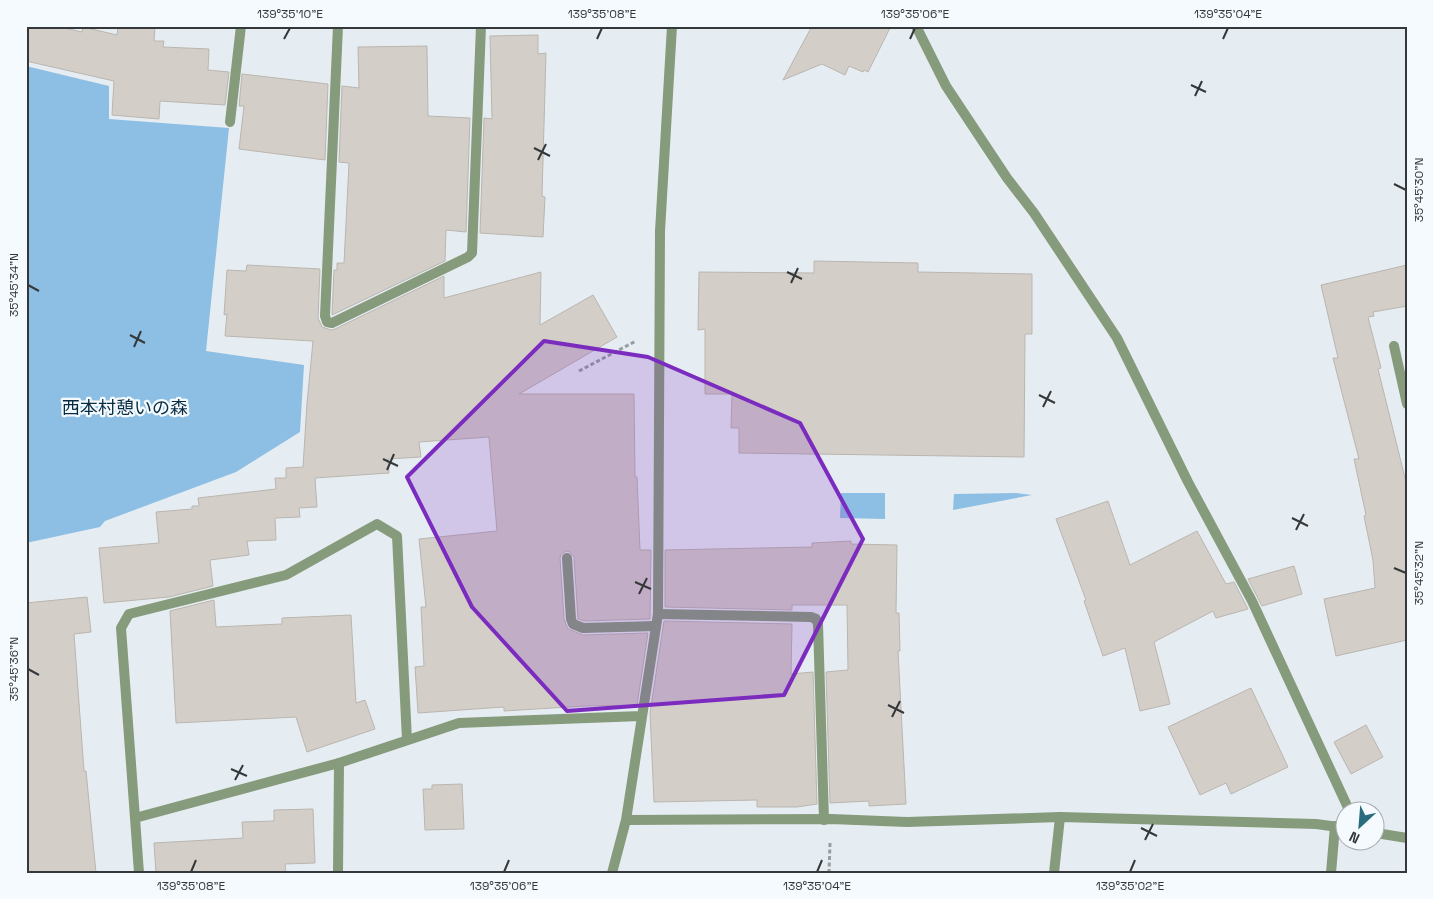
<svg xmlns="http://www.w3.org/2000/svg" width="1433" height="899" viewBox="0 0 1433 899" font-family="'Space Grotesk','Noto Sans JP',sans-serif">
<rect width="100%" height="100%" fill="#e6edf2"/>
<path fill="#8dbfe4" d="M26,66L109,86V119L229,128L206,351L304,365L300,432L236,472L105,521L100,527L26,543Z
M841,493H885V519L840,518Z
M1016,493L1032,495L953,510L954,494Z"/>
<path fill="#d3cfc8" stroke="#bab5af" d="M26,26H56L82,32L83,27L117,35L118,26H155L154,41H164L163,47L209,49L208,70L229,72L225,105L160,101L159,119L112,115L114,81L26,61Z
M812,26H891L868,72L864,70L863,72L849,66L845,75L822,64L783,80Z
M538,35V54L546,53L542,196L545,197L543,237L480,233L484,118L492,119L490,36Z
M427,46L428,116L470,118L466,232L446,230L445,261L332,315L334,270H337V263H344L349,163L339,162L342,86L359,88L358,47Z
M242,74L328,84L325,160L239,149L244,106H239Z
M814,261L918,263V272L1032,274V334H1025L1024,457L739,453V428H731L732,394H705V329L698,330L699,272L814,273Z
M247,265L320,269L318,318L322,327L331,330L335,329L444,276V298L541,272L540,325L593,295L617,337L519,394H634L635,477H637L640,550H651L650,619L584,621L578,619L574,557L570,552L566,551L561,555L560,558L564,619L568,629L583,635L648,633L637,705L585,706L504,711V707L418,713L415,667L424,666L421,607H426L419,539L497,531L489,437L419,442L421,457L388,459L389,473L315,478L317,507L299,508L300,517L275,518L276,540L247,541L249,555L210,560L213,586L169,597L104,603L99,548L159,543L156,512L192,509V506H199L198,498L276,489L275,478H286V468L303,467L307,403L313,341L225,336L227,314L224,315L227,270L246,271Z
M1407,265V306L1373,312L1374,316L1368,317L1381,368L1378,369L1407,486V640L1336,656L1324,599L1375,588L1373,560L1364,516L1366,515L1354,459H1359L1333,358H1338L1321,285Z
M1108,501L1130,565L1197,531L1226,584L1234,582L1248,609L1216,618L1213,611L1154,642L1170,704L1140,711L1125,648L1103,656L1084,601L1086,600L1056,519Z
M851,541V544L897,545L896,613H899L900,651H898L906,804L869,806V801L830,803L826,672L848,670L847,605H792V610L665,607V550L812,547V543Z
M1294,566L1302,594L1262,606L1248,579Z
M87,597L91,632L74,634L84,771H86L96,873H26V603Z
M214,600L216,627L282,624V618L351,615L356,703L365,700L375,729L307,752L296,717L176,723L170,611Z
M664,621L792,624L791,674L813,672L817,804L797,807H757V800L654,802L650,713Z
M1251,688L1288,767L1231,794L1226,783L1200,795L1168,727Z
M1366,725L1383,757L1351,774L1334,742Z
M462,784L464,829L425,830L423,789H432V785Z
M313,809L315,863L285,864L286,873H156L154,843L243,838L242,822L274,821V810Z"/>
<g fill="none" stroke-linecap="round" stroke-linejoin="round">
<path stroke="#979da0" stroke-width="3" stroke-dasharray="4 2.5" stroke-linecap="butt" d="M579,371L636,341
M829,873L830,843"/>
<path stroke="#869b7c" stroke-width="10" d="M338,26L325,316L327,322L332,323L468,257L472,253L481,26
M230,122L241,26
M1394,346L1407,404
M567,558L571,619L573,624L583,628L656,626
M658,614L811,617L816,619L818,624L824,820
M135,818L121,628L129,614L286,575L377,524L397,536L407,740
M338,873L339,763
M1054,873L1060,817
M1331,873L1335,826"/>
<path stroke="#869b7c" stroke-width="10" d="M916,26L946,86L1007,178L1034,213L1117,338L1188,482L1252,601L1350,812
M626,820L831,819L907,822L1060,817L1316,824L1346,828
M1376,833L1407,838
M139,873L135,818L339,763L459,723L641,716
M612,873L626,820L658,614L660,231L672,26"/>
</g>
<path fill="#7b2cbf" fill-opacity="0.2" stroke="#7b2cbf" stroke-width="4" stroke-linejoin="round" d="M544,341L648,357L800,423L863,539L784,695L567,711L472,607L407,477Z"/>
<path fill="none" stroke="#35383a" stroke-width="2" d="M284,39L290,28M597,39L602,28M910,39L915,28M1223,39L1228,28M1191,85L1206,92M1195,96L1202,81M534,148L550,156M538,160L546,144M1394,184L1406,190M787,272L802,279M791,283L798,268M28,285L39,291M130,335L145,343M134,347L141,331M1039,395L1055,403M1043,407L1051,391M383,459L398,466M387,470L394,454M1292,518L1308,526M1296,530L1304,514M1394,568L1406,573M635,582L651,589M639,594L647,578M28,669L39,675M888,705L904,713M892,717L900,701M231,769L247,776M235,780L243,765M1141,828L1157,836M1145,840L1153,824M191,872L196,860M504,872L509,860M817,872L822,860M1130,872L1135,860"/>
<g text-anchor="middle" stroke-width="4.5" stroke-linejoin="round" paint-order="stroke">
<g font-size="18" fill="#082c43" stroke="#f4fafe">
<text x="125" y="414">西本村憩いの森</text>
</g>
</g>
<rect width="1433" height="899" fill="none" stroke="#f4fafe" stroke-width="55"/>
<g transform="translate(1360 826) rotate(206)"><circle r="24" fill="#f4fafe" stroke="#a8acb0"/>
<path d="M0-4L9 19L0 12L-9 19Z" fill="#296c7e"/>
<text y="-8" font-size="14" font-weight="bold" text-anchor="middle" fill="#35383a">N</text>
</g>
<rect x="28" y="28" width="1378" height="844" fill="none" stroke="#35383a" stroke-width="2"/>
<g font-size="12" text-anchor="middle" fill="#35383a">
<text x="290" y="18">139°35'10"E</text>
<text x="602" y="18">139°35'08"E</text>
<text x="915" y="18">139°35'06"E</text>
<text x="1228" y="18">139°35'04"E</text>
<text transform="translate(1419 190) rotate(-90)" y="4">35°45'30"N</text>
<text transform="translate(14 285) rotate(-90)" y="4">35°45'34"N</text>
<text transform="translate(1419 573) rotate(-90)" y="4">35°45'32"N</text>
<text transform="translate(14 669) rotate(-90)" y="4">35°45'36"N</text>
<text x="191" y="890">139°35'08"E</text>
<text x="504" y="890">139°35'06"E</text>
<text x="817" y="890">139°35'04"E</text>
<text x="1130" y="890">139°35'02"E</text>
</g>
</svg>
